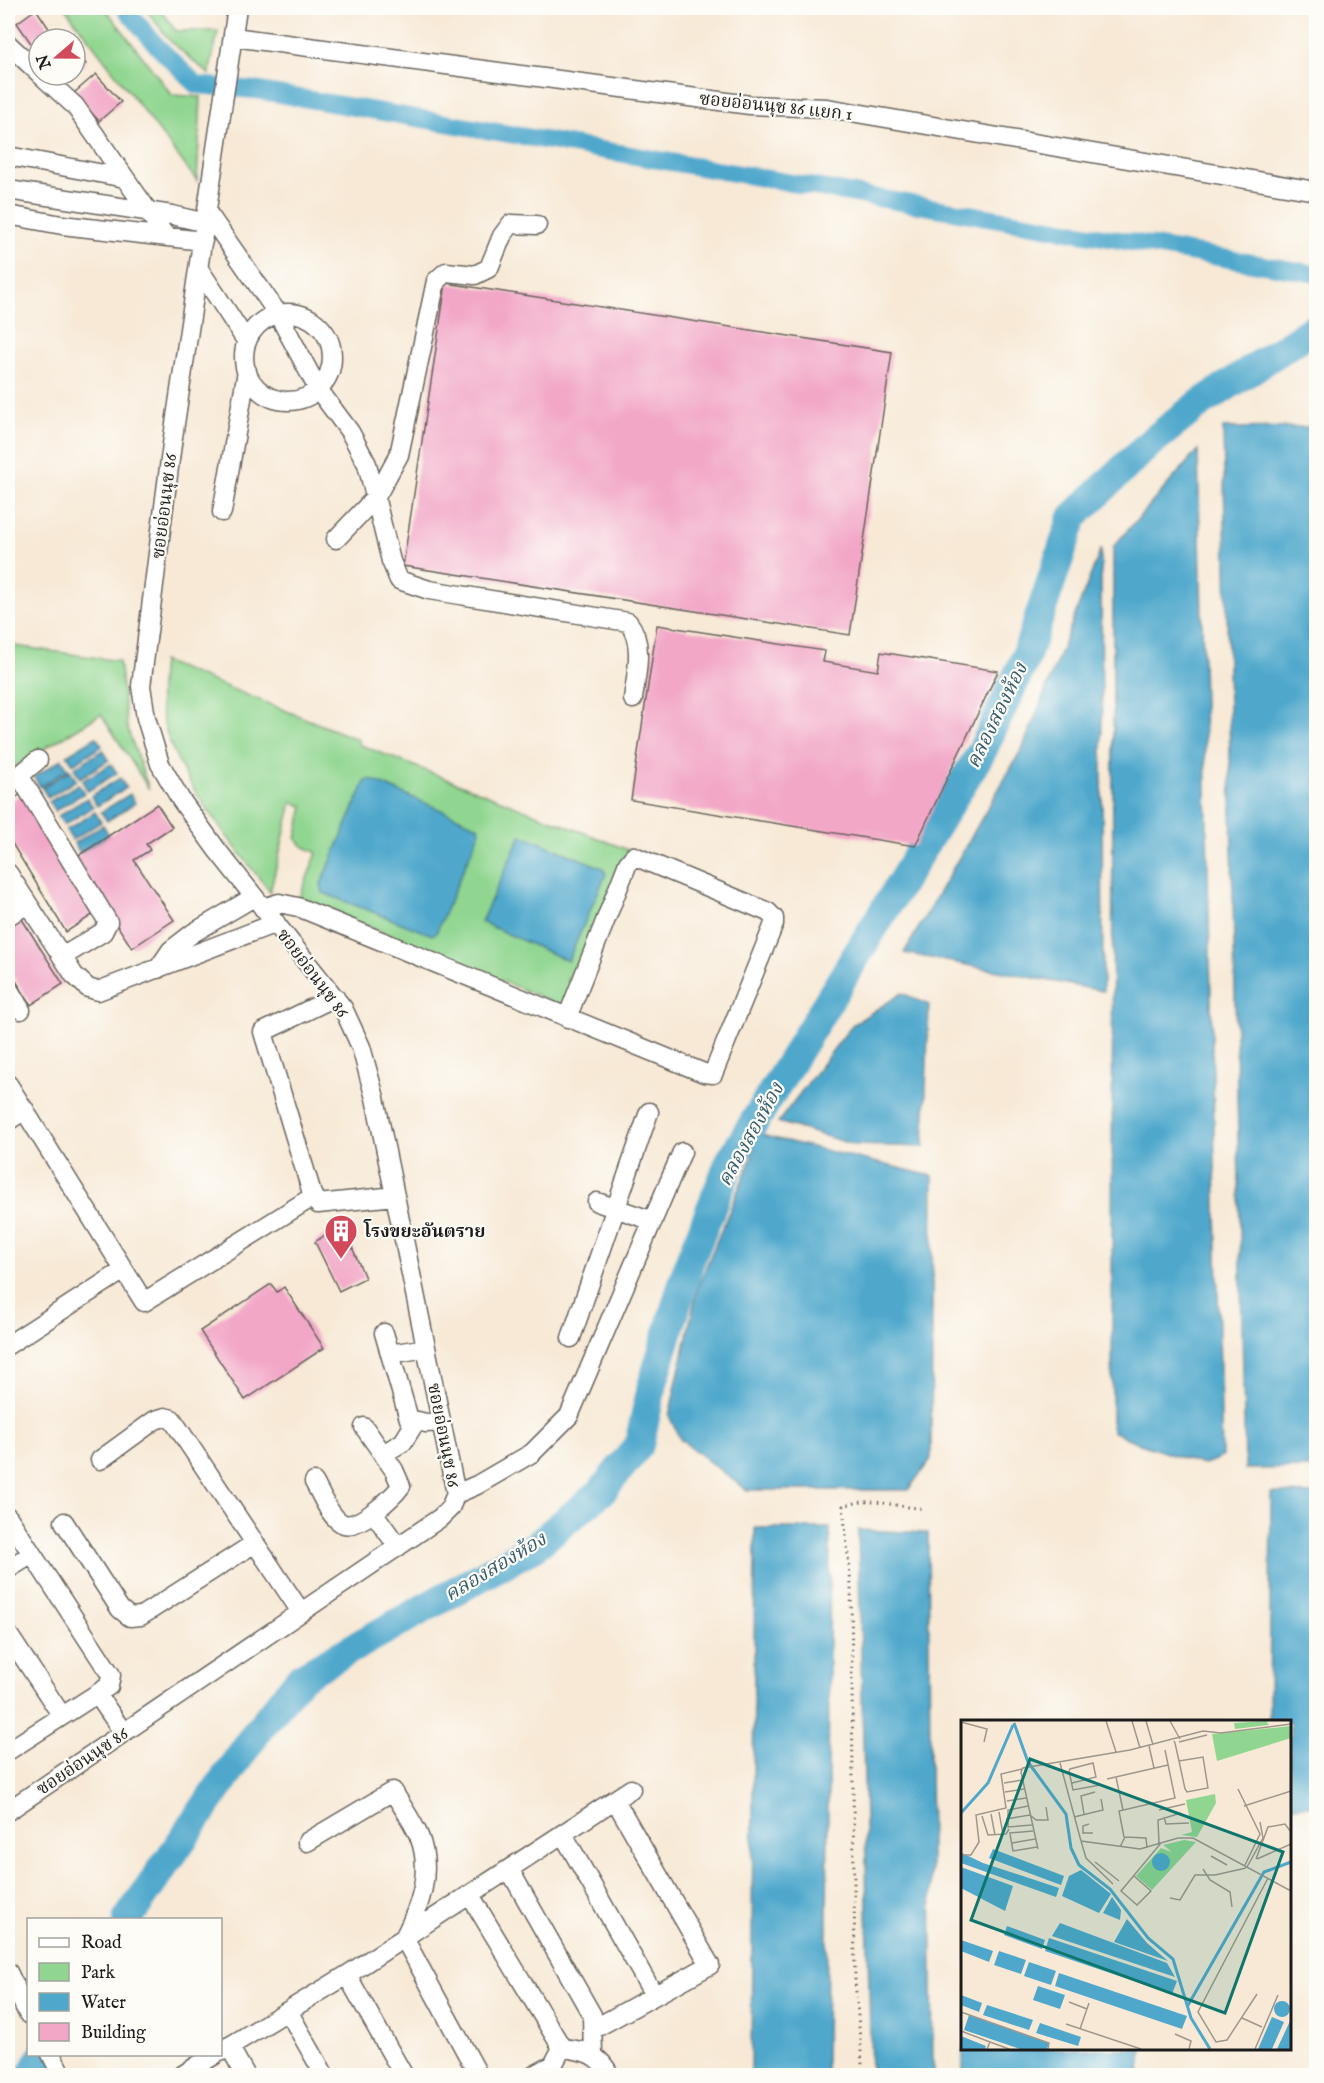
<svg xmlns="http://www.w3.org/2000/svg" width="1324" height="2083" viewBox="0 0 1324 2083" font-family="'IM FELL English','Noto Serif Thai',serif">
<rect width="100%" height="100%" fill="#fdfcf7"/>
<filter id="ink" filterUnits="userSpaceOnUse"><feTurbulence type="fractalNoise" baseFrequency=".0167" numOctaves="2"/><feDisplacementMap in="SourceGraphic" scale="12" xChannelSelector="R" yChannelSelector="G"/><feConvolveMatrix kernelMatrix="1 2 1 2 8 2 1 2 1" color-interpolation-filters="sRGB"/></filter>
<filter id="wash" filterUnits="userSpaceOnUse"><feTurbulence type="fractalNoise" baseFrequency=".008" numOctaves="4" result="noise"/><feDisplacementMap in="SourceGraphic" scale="24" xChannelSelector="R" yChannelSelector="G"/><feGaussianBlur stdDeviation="1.35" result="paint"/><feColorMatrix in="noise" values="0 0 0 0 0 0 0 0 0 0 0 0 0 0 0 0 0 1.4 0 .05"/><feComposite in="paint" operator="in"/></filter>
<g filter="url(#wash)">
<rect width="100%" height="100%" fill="#f7e9d6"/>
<path fill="#90d690" stroke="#567956" stroke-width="1.5" d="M65,8H105L172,95L201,97L197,181Z
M145,8H159L176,31H218L209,74L170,41Z
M8,645L119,661L127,727L149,789L101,714L8,771Z
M162,661L359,740L358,744L628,850L565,1007L299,898L317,853L304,847L296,839L303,806L292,802L270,892C231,840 166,769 160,702C159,689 161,674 162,661Z"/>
<path fill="#4fa8cc" stroke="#366274" stroke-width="1.5" d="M1316,427V1468L1245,1469L1223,428Z
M1198,450L1222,1457L1203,1465L1140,1444L1112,1431L1113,547Z
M1101,549L1103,991L904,953L1023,747Z
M96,737L102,746L73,764L67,755Z
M103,750L109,760L80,778L74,768Z
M62,759L68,769L40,787L34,777Z
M111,764L117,773L88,791L82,781Z
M70,770L76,780L48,798L42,788Z
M120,778L126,788L97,806L91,796Z
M370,779L478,826L480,831L436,933L432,935L323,893L321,884L365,782Z
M78,784L84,793L55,811L49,802Z
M130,794L135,803L107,821L101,812Z
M87,798L93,807L64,825L58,816Z
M95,812L101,822L72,840L66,830Z
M103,825L109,835L80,853L74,843Z
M521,835L603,868L606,874L568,961L481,922Z
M902,993L929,1005L924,1147L855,1145L778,1122L852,1025Z
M761,1135L933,1176L931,1459L908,1490H746L680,1439L669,1416L698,1286Z
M1271,1493L1316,1494V1806H1290V1722L1269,1721Z
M755,1528H830L826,2075H751Z
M858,1530L928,1533L933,2075H871Z
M963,2049V2048L1143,2049L1139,2076L963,2075Z"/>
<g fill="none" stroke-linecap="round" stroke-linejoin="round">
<path stroke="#4fa8cc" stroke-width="18" d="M125,8L158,47L197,85L255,90L1316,274"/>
<path stroke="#4fa8cc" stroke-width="30" d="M127,1920L258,1730L301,1677L534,1547L601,1492L639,1445L652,1386L689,1263L730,1161L982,751L1025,659L1073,517L1150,443L1198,405L1316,327
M31,2076L44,2054"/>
</g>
<g id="blocks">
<path fill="#f2a7c7" d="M36,9L56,39H39V55L17,23Z
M75,50L86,64L75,73Z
M96,74L121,102L99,121L74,93Z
M446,283L892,352L850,635L403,566Z
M657,625L825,651L823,662L878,671L881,652L998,671L915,846L631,800Z
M21,794L97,912L66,932L8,837V803Z
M157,804L172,827L146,844L150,850L134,860L174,920L132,948L73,859Z
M20,916L63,984L31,1005L8,968V924Z
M342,1223L365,1278L339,1291L315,1242Z
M271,1284L277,1292L284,1287L324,1348L245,1400L200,1331Z"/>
</g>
</g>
<g filter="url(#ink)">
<use href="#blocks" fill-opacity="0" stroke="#69645d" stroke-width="1.5"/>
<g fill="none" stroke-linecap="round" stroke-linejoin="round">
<g stroke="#69645d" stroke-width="21">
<path id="minor" d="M233,37L750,105L827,108L1316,191
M8,44L39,73
M41,75L75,106L166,237
M8,156L125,178
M8,190L172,215L206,223
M207,212L278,314L318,389L350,432L367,464L391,561L399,580L429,590L628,622C645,643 636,675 633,699
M8,215L62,225L203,241
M199,269L247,342
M244 357a44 44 0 1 1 88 0a44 44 0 1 1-88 0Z
M222,512L247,371
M336,539L376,497L399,455L436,281L446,272L475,275L489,268L502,236L511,224L537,225
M38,760L20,775L22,780L108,922L103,932L62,957
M8,873L74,975L88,988L98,991L276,923
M263,908L279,903L298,907L704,1073L713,1074L774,924V918L768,912L634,856L628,863L567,1018
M8,916L28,904
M158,969L171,950L193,933L254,897
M8,988L21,1010
M335,997L263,1032L311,1190L318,1204L395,1196
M8,1084L144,1302L314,1196
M8,1121L25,1110
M597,1202L653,1221
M384,1333L409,1419L426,1423L442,1422
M571,1338L649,1112
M8,1345L124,1270
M390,1354L426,1348
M383,1454L403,1442L416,1421
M100,1460L155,1420L165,1417L172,1419L301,1612
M314,1482C321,1494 331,1520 344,1524C359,1529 393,1497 401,1486L394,1470L364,1427
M456,1494L477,1485L532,1453L569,1416L682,1152
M373,1512L398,1547
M8,1517L111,1675L109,1686L8,1751
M64,1522L120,1609L130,1617L141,1616L255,1543
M8,1569L32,1554
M8,1634L62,1716
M97,1694L123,1732
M8,1811L440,1518L450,1508L456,1494L375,1098L361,1047L343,1008L217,850L181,800L160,764L146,718L141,686L172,444L237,8
M563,1834L654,1995
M307,1842L393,1791C401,1805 412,1820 419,1836C433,1871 420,1907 404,1938L479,2076
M509,1869L592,2015L593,2056
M470,1895L562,2048L553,2065L533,2076
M8,1972L28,2014
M347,1975L404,2076
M288,2011L325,2076
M592,2030L710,1965L615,1800
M229,2046L246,2076
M562,2048C584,2050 600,2054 610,2076
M220,2052L347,1975L631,1789
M51,2054L62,2076
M181,2076L216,2054"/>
</g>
<path stroke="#69645d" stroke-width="3" stroke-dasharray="1.5 4.5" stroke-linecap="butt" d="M863,2076L855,1980L851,1585L843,1506C874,1496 890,1507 921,1508"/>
<use href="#minor" stroke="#fff" stroke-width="18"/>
</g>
</g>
<defs>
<g id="building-pin" transform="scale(1.725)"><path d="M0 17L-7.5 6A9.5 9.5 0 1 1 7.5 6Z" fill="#d1495b" stroke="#fdfcf7"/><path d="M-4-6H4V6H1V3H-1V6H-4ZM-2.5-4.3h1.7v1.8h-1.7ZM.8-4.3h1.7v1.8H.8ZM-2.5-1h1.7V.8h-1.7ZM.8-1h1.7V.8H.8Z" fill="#fff"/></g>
</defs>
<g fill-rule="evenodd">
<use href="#building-pin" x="341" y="1231"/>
</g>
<g text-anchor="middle" stroke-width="4.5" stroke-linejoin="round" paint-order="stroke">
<g font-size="18" fill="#1c1c1c" stroke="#fdfcf7">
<text transform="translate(776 106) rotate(6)" y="6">ซอยอ่อนนุช 86 แยก 1</text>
<text transform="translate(164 506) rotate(-83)" y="6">ซอยอ่อนนุช 86</text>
<text transform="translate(313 973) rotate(53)" y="6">ซอยอ่อนนุช 86</text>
<text transform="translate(444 1435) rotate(79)" y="6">ซอยอ่อนนุช 86</text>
<text transform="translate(82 1761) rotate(-34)" y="6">ซอยอ่อนนุช 86</text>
</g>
<g font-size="18" font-weight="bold" fill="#1c1c1c" stroke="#fdfcf7" text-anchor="start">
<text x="364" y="1237">โรงขยะอันตราย</text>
</g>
<g font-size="20" font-style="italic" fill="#335b6b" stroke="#fdfcf7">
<text transform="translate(996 715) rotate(-64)" y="7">คลองสองห้อง</text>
<text transform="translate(750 1134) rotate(-61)" y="7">คลองสองห้อง</text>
<text transform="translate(495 1566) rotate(-31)" y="7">คลองสองห้อง</text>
</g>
</g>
<g transform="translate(961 1720)">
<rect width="330" height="330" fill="#f7e9d6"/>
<path d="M305,1L308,5L330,2L307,5L274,9L273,3ZM330,6V18L256,41L251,14ZM254,74L255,83L236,117L220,115L231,112L225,80ZM223,120L235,122L191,170L175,156L200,128L211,132L202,125Z" fill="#90d690"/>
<path d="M32,129L103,156L100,165L28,138ZM1,133L22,143L98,168L95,177L0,143ZM191 142a9 9 0 1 1 18 0a9 9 0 1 1-18 0ZM0,147L52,166L44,191L0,168ZM120,150L150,174L138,193L101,176L108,156ZM151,177L160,190L159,200L142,193ZM166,199L186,223L207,241L153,222ZM99,203L206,243L214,257L91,216ZM46,206L84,220L81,229L43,215ZM88,218L216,261L211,274L84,231ZM0,220L32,231L28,242L0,231ZM38,231L65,240L60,254L33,245ZM68,242L95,251L90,265L63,256ZM98,253L226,296L221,309L94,266ZM77,266L104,275L99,289L72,280ZM0,275L21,283L18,292L0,285ZM313 289a8 8 0 1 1 16 0a8 8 0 1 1-16 0ZM26,285L72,300L68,310L22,295ZM8,295L88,323L86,329H59L3,310ZM311,297L323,302L311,329H297ZM330,299V329H316ZM79,303L120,317L117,326L75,313ZM0,316L25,326L24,329H0Z" fill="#4fa8cc"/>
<path fill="none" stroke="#4fa8cc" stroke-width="3" d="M53,3L67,42L105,94L110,128L118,145L149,169L187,218L212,239L230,298L249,329M0,93L27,63L52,5M226,287L303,152L330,142"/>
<path fill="none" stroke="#9f978c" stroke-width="1.5" d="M145,1L155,32M171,1L179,28M185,1L192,25M209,1L219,19M0,2L26,9L23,22M213,21L214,23L218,41L224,69L226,72L247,68L242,37L218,41M218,22L246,15M188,26L193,48M99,43L120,121L179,129L217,118H232L330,171M155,57L162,90M146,59L207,45M43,63L61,60M111,63L135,57L132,43L109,49L108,51L112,70L139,65M277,69L299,114L284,145M44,72L63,69M46,81L65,78M67,86L47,90V107L71,105M283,86L330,71M198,90L224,84M38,92L42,114M30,94L34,115M123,94L120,76L134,72M21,96L27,115L45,114L48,109M113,97L142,90L140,79M203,97L205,104L228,103M45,99L69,95L75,100H87L85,87M128,104L122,106V113H132M48,113L72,111M49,114L52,131L76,127M163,117L158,91L214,78L204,30M120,121L125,138L152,164M51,123L74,119M198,124L197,100L220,93M159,127L164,117L185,118L186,128M77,129L60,52L62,48L169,30L242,11L260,13L330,4M0,135H10L18,122L15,95L45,88L40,54L61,49M250,136L266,145M295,139L307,107L324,104L330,112M296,139L330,124M134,142L158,161M286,147L302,118L299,102M242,149L249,160L269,172L271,187M173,156L190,171L176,185L160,171L200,123M209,178L219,180L234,155H254L285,148M296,274L266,320L255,322L237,292L307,158M108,282L126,289M0,292L88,323L87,329M281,298L301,307M105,304L180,329M119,309L128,283M0,311L29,322M214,314L230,321L228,329M26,329L29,322L48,329M294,329L317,275"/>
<path fill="#0f766e" fill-opacity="0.15" stroke="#0f766e" stroke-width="3" d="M69,39L322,132L264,293L10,200Z"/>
<rect width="330" height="330" fill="none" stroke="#1c1c1c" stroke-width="3"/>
</g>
<rect width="1324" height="2083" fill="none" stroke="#fdfcf7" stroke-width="30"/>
<rect x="27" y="1918" width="195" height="138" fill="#fdfcf7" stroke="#a3a29f" stroke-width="1.5"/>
<rect x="39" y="1938" width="30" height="9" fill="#ffffff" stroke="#a3a29f" stroke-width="1.5"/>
<text x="81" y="1948" font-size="18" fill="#1c1c1c">Road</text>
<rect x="39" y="1963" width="30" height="18" fill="#90d690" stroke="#a3a29f" stroke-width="1.5"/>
<text x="81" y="1978" font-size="18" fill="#1c1c1c">Park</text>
<rect x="39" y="1993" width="30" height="18" fill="#4fa8cc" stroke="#a3a29f" stroke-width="1.5"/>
<text x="81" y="2008" font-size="18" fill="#1c1c1c">Water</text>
<rect x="39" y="2023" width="30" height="18" fill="#f2a7c7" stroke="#a3a29f" stroke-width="1.5"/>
<text x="81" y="2038" font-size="18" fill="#1c1c1c">Building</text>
<g transform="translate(57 57) rotate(250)"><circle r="28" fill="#fdfcf7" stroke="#a3a29f" stroke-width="1.5"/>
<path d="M0-4.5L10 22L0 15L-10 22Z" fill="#d1495b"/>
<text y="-9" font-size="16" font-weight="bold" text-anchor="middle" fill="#1c1c1c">N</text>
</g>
</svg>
